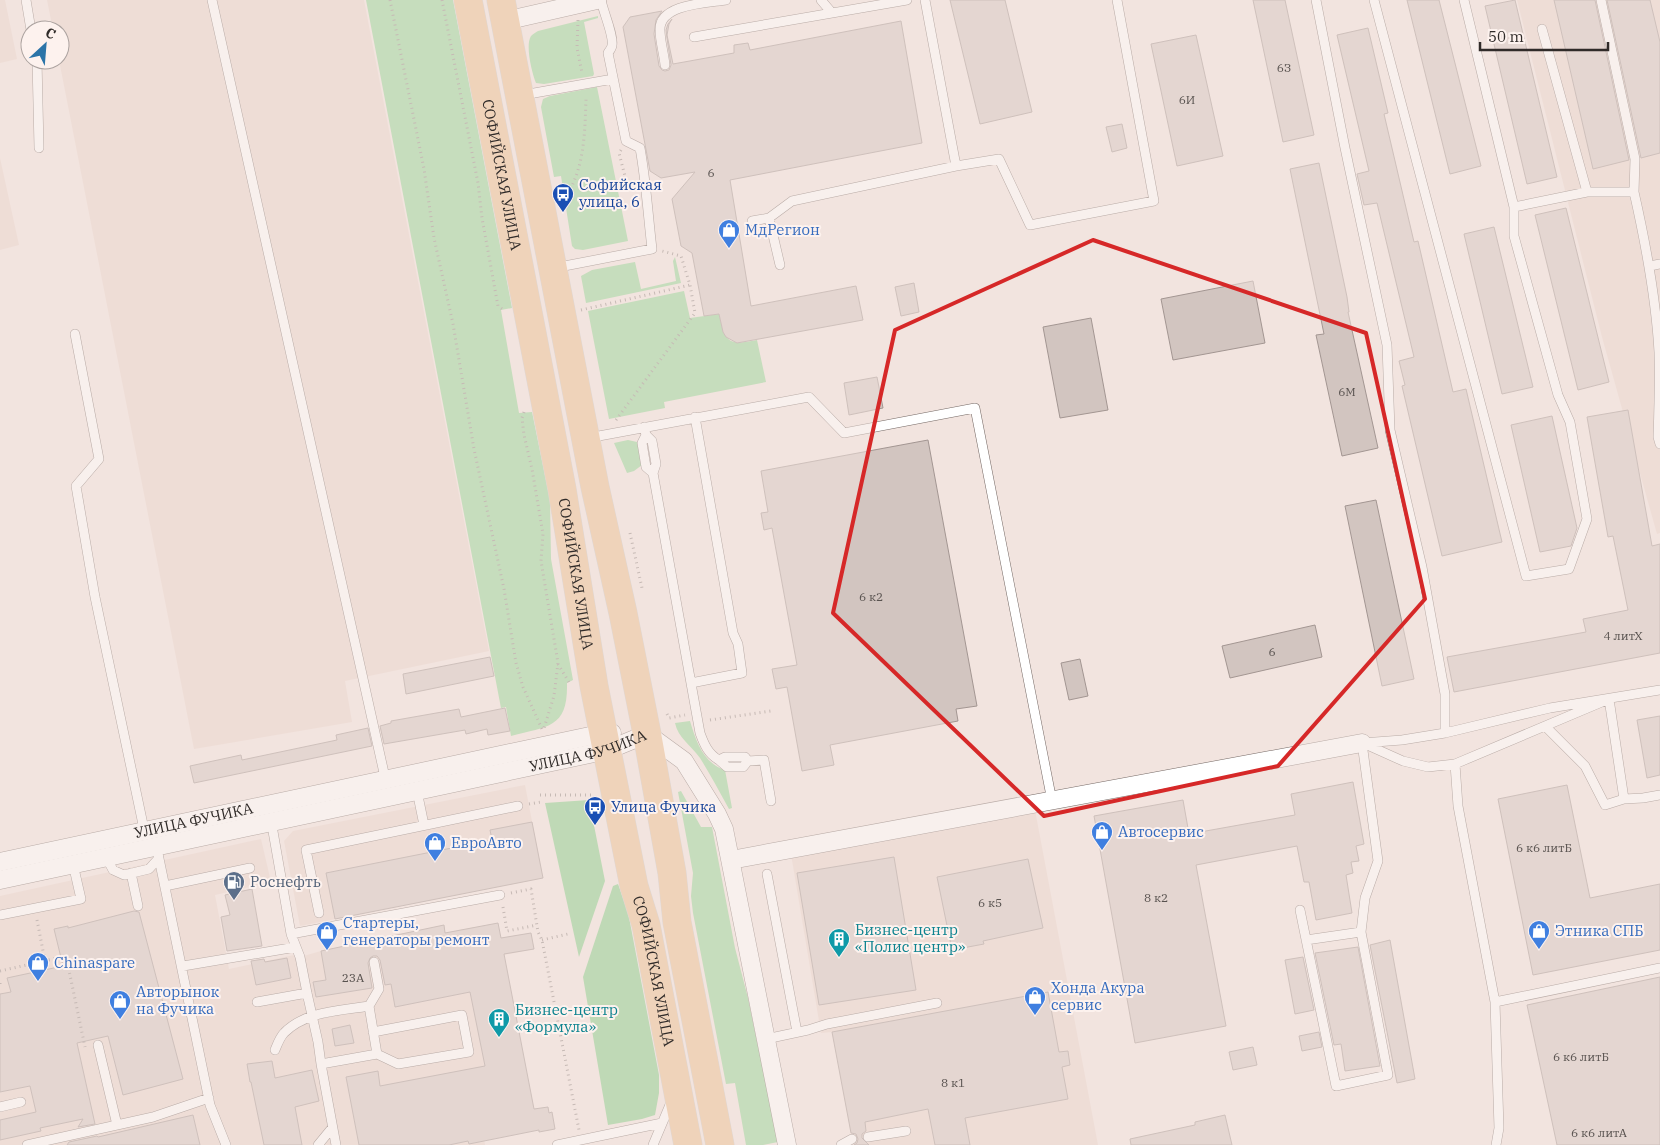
<svg xmlns="http://www.w3.org/2000/svg" width="1660" height="1145" viewBox="0 0 1660 1145" font-family="'IBM Plex Serif',serif">
<rect width="100%" height="100%" fill="#f2e4df"/>
<path fill="#e9d5cd" d="M0,0H5L17,59L0,63Z
M47,0H364L489,651L345,681L352,722L194,749L59,60L60,30H53Z
M1517,0H1660V533L1657,534L1602,337Z
M0,158L19,245L0,250Z
M525,785L543,878L300,926L284,841L293,831Z
M1035,810L1098,1145H853L832,1032L821,1033L791,854Z
M261,839L271,882L215,895L229,969L294,955L300,957L321,951L444,925L448,947L461,945L459,930L498,923L501,938L531,933L534,949L504,955L484,1138L485,1145H0V896Z"/>
<path fill="#90d594" d="M366,0H453L512,308L501,310L519,413L532,412L550,500L551,559L573,680L567,683C568,728 549,726 511,736L506,707L501,708Z
M598,16V18L584,22L594,74L593,76L544,84L536,83C532,73 525,45 531,36C533,34 536,32 538,31Z
M597,87L628,241L583,250L575,249L572,246L561,176L554,177L541,107L543,99L550,96Z
M675,257L681,283L586,303L581,276L592,270L635,262L641,289L676,281L673,261Z
M684,291L690,318L719,314C726,342 727,346 757,340L766,382L664,402L665,408L609,419L588,311Z
M628,440L637,442L640,447L642,465L634,471L627,473L614,443Z
M690,721C696,741 703,763 725,770L732,808L729,809C719,791 710,774 700,758C691,745 678,738 675,723Z
M681,791L701,827H712L735,948L748,998L778,1142L763,1145H746L735,1083L726,1084L693,913L691,896L693,873L678,792Z"/>
<path fill="#81cd86" d="M589,800L605,881L579,957L545,803Z
M618,884L628,912L659,1075V1093L655,1115L642,1119L608,1125L583,977L613,886Z"/>
<path fill="#d2c5c0" stroke="#a39692" d="M950,0H1005L1032,112L980,124Z
M1253,0H1285L1314,135L1283,142Z
M1407,0H1439L1481,166L1450,174Z
M1515,0L1557,177L1527,184L1485,6Z
M1554,0H1595L1629,160L1593,169Z
M1607,0H1650L1660,42V153L1641,158Z
M662,11L656,20L654,34L659,66L662,70L665,71L669,70L671,65L667,38L666,30L668,24L672,19L669,24L667,35L673,64L734,53V45L748,43L750,50L901,21L922,143L730,180L751,306L856,286L863,320L737,343L726,337L723,332L719,314L704,316L692,253L681,246L672,199L695,172L661,178L650,171L623,27L630,17Z
M1368,28L1388,113L1384,114L1414,242L1418,241L1453,392L1466,389L1502,542L1442,556L1402,386L1405,385L1399,361L1414,357L1377,203L1364,205L1357,174L1369,171L1337,35Z
M1196,35L1223,156L1177,166L1151,44Z
M1122,124L1127,148L1112,152L1106,127Z
M1319,163L1347,297L1349,312H1348L1378,448L1342,456L1316,335L1324,334L1290,169Z
M1566,208L1609,382L1578,390L1535,215Z
M1494,227L1533,387L1502,394L1464,234Z
M1253,281L1265,343L1173,360L1161,299Z
M914,283L919,312L901,316L895,287Z
M1091,318L1108,410L1060,418L1043,327Z
M877,377L883,408L849,415L844,383Z
M1628,410L1652,546L1660,544V653L1454,692L1447,657L1586,632L1583,619L1628,610L1613,536L1608,537L1587,417Z
M1552,416L1577,528L1571,546L1540,552L1511,425Z
M928,440L977,706L956,709L958,721L830,745L834,765L802,771L787,687L776,689L772,669L797,665L772,528L764,530L761,513L768,512L761,471Z
M1376,500L1414,679L1382,686L1345,506Z
M1315,625L1322,657L1230,678L1222,646Z
M490,657L494,676L406,694L403,674Z
M1080,659L1088,696L1069,700L1061,663Z
M505,708L510,731L488,735L487,729L466,734L465,730L384,744L380,726L391,723V721L459,709L461,717Z
M1660,716V775L1647,778L1637,720Z
M368,728L372,746L194,783L190,766L241,755L242,760L337,740L336,735Z
M1353,782L1364,844L1356,846L1359,861L1351,862L1353,873L1346,875L1352,913L1316,920L1309,882H1304L1297,846L1196,865L1226,1026L1135,1043L1094,816L1183,800L1189,834L1295,815L1291,794Z
M1567,785L1590,898L1660,884V950L1533,975L1498,799Z
M532,822L543,878L335,919L326,873L492,840L490,830Z
M894,857L916,990L819,1005L797,873Z
M1028,859L1043,928L983,941L984,944L952,950L937,877Z
M252,889L262,946L227,951L221,917L230,915L225,895Z
M134,911L139,912L183,1079L123,1095L108,1036L77,1043L95,1124L78,1127L83,1119L40,1128L41,1131L0,1140V1120L36,1112L30,1086L0,1092V994L11,992L7,978L63,966L54,929L68,926V928Z
M498,923L501,938L531,933L534,949L504,954L534,1109L548,1107L549,1113L552,1112L555,1129L539,1132V1130L469,1144L468,1141L449,1145H359L346,1077L378,1071L380,1086L485,1066L470,992L395,1007L391,984L385,985L380,960L377,956H373L370,958L368,963L372,988L316,997L313,982L326,980L321,951L444,925L445,933Z
M1390,940L1415,1079L1397,1083L1370,945Z
M1358,947L1380,1066L1345,1071L1341,1044L1334,1045L1315,953Z
M1303,957L1314,1010L1295,1014L1285,960Z
M287,958L291,978L256,985L251,961L264,959L265,962Z
M1660,977V1145H1557L1527,1005Z
M1048,992L1059,1052L1068,1051L1070,1065L1062,1067L1068,1099L965,1118L970,1145H935L928,1109L865,1122L866,1131L862,1134V1138L869,1145H854L857,1143L858,1139L856,1134L851,1133L832,1032Z
M350,1025L354,1043L335,1046L332,1029Z
M1319,1032L1322,1047L1302,1051L1299,1036Z
M1253,1047L1257,1065L1233,1070L1229,1052Z
M272,1061L275,1078L312,1070L319,1101L295,1107L302,1145H264L251,1082H250L247,1064Z
M193,1115L200,1145H67L69,1142L97,1136L98,1137Z
M1225,1115L1232,1145H1131L1130,1139L1195,1125V1122Z"/>
<g fill="none" stroke-linecap="round" stroke-linejoin="round">
<g stroke="#756965" stroke-width="10">
<path id="lane" d="M26,0L31,30
M212,0L386,782
M821,0L832,13
M925,0L956,166L999,159L1030,225L1154,201L1117,0
M1316,0L1345,148L1387,345L1390,430L1422,567L1445,694V733
M1374,0L1526,576L1569,569L1587,519L1570,422L1558,395L1514,236V207
M1464,0L1514,207L1587,192H1634C1646,245 1656,298 1659,352C1660,380 1659,409 1658,437L1660,444
M1601,0L1635,159L1634,192
M1542,29L1587,192
M694,37L907,0
M37,60L39,148
M665,65C664,54 660,41 660,30C659,4 707,3 726,0
M523,95L613,79
M769,218L792,201L956,166
M752,221L769,218L780,265
M1650,266L1660,264
M554,268L652,249C648,215 646,181 640,148L626,141L608,53C610,50 612,48 612,45C614,36 603,11 601,0
M75,334L99,459L76,486L95,597L145,834
M644,427L646,435L642,443L646,467L653,473L656,464L652,441L646,435
M588,438L809,397L844,433L975,408L1052,801
M653,473L700,733C704,744 708,754 719,760
M691,683L742,673L738,644L733,633L695,417
M1545,726L1585,766L1605,805L1624,799L1609,699
M1362,743L1402,740L1445,733L1550,708L1660,690
M1365,744L1403,761L1428,767L1455,764
M725,757H745L748,761L743,767H727L719,760Z
M748,761L764,760L771,801
M417,791L424,825
M1624,799L1643,798L1660,795
M271,820L291,934L300,957L307,993L318,1042L321,1064L336,1145
M156,844L210,1105L226,1145
M106,857L113,870L124,875L149,869L159,858
M131,873L138,906
M767,874L797,1032
M165,886L250,868
M1300,910L1336,1086L1388,1075L1361,932L1365,898L1378,861L1362,743
M319,913L306,850L518,806
M0,915L81,899L73,864
M291,934L500,895
M1306,940L1361,932
M183,966L296,947
M257,1002L307,993
M1495,1002L1660,968
M369,1006L379,989L374,962
M373,1032L462,1015L469,1052L398,1064L377,1054
M766,1039L808,1030L827,1024L937,1003
M98,1045L117,1125
M275,1050C277,1045 280,1037 284,1033C305,1011 340,1011 369,1006L377,1054L321,1064
M0,1107L21,1102
M868,1137L906,1131
M27,1145L153,1117L209,1098
M318,1145L332,1128
M557,1145L662,1123
M653,1145L672,1100
M841,1145L852,1139
M1496,1145L1499,1128L1495,1002L1458,806L1455,764L1609,699"/>
</g>
<g stroke="#756965" stroke-width="19">
<g id="street">
<path d="M505,21L597,0"/>
<path d="M647,734L684,761L717,814L724,829L787,1145"/>
<path d="M731,860L1362,743"/>
<path id="s1" d="M0,862L604,733H612"/>
<path id="s2" d="M0,880L608,750L647,734"/>
</g>
</g>
<g stroke="#c9c8c7" stroke-width="29">
<g id="primary">
<path id="s3" d="M468,0L562,489L594,686L634,886L646,925L688,1145"/>
<path d="M501,0L595,487L623,613L647,734L672,873L677,922L720,1145"/>
</g>
</g>
<path stroke="#918784" stroke-width="3" stroke-dasharray="1 4" stroke-linecap="butt" d="M390,0L424,169L434,238L453,324L474,449L504,589L516,663L523,687L542,729
M442,0L478,183L482,218L498,306L505,311
M578,20L577,48L582,73
M621,150L619,153L627,184L633,183
M562,201C585,174 585,130 586,97
M581,310L690,285
M524,412L522,418L524,435L532,469L543,534L541,561L558,663L554,696L544,728
M616,420L695,313L690,285L681,256L662,251
M630,533L642,588
M558,664L570,684
M667,714L669,718L685,715
M710,720L771,711
M540,795H594
M529,804L541,802
M511,893L531,889L538,932L542,940L579,1130
M503,907L507,931L537,925
M37,920L45,961
M542,940L568,934
M0,971L66,956L85,1047
M0,983V987"/>
<use href="#lane" stroke="#fff" stroke-width="9"/>
<use href="#street" stroke="#fff" stroke-width="18"/>
<use href="#primary" stroke="#ebbf8e" stroke-width="28"/>
</g>
<path d="M0 0H1660V1145H0ZM1093,240L1366,333L1425,599L1278,766L1044,816L833,613L895,330Z" fill="#f2e4df" fill-opacity=".55" fill-rule="evenodd"/>
<path fill="none" stroke="#d62828" stroke-width="4" stroke-linejoin="round" d="M1093,240L1366,333L1425,599L1278,766L1044,816L833,613L895,330Z"/>
<defs>
<g id="bus-pin" transform="scale(1.125)"><path d="M0 17L-7.5 6A9.5 9.5 0 1 1 7.5 6Z" fill="#1a4fb4" stroke="#fdf2ee"/><path d="M-5-6H5V4H4V6H2V4H-2V6H-4V4H-5ZM-3.5-4V0h7V-4ZM-3.5 1.2v1.5H-2V1.2ZM2 1.2v1.5H3.5V1.2Z" fill="#fff"/></g>
<g id="shop-pin" transform="scale(1.125)"><path d="M0 17L-7.5 6A9.5 9.5 0 1 1 7.5 6Z" fill="#3f7fe0" stroke="#fdf2ee"/><path d="M-5-2.5h2.3a2.7 3.5 0 0 1 5.4 0H5L5.5 6h-11ZM-1.5-2.5h3a1.5 2.3 0 0 0-3 0Z" fill="#fff"/></g>
<g id="fuel-pin" transform="scale(1.125)"><path d="M0 17L-7.5 6A9.5 9.5 0 1 1 7.5 6Z" fill="#5c6f8a" stroke="#fdf2ee"/><path d="M-5.5-6h7V0h2V4h1.3V-2.5L3-4.5l.8-.8L6-3V5H2.5V1h-1V6h-7ZM-4.2-4.7v3.2H.2V-4.7Z" fill="#fff"/></g>
<g id="building-pin" transform="scale(1.125)"><path d="M0 17L-7.5 6A9.5 9.5 0 1 1 7.5 6Z" fill="#0f9aa8" stroke="#fdf2ee"/><path d="M-4-6H4V6H1V3H-1V6H-4ZM-2.5-4.3h1.7v1.8h-1.7ZM.8-4.3h1.7v1.8H.8ZM-2.5-1h1.7V.8h-1.7ZM.8-1h1.7V.8H.8Z" fill="#fff"/></g>
</defs>
<g fill-rule="evenodd">
<use href="#bus-pin" x="563" y="194"/>
<use href="#shop-pin" x="729" y="230"/>
<use href="#bus-pin" x="595" y="807"/>
<use href="#shop-pin" x="1102" y="832"/>
<use href="#shop-pin" x="435" y="843"/>
<use href="#fuel-pin" x="234" y="882"/>
<use href="#shop-pin" x="1539" y="931"/>
<use href="#shop-pin" x="327" y="932"/>
<use href="#building-pin" x="839" y="939"/>
<use href="#shop-pin" x="38" y="963"/>
<use href="#shop-pin" x="1035" y="997"/>
<use href="#shop-pin" x="120" y="1001"/>
<use href="#building-pin" x="499" y="1019"/>
</g>
<g text-anchor="middle" stroke-width="4" stroke-linejoin="round" paint-order="stroke">
<g font-size="12" fill="#58524f">
<text x="1284" y="72">6З</text>
<text x="1187" y="104">6И</text>
<text x="711" y="177">6</text>
<text x="1347" y="396">6M</text>
<text x="871" y="601">6 к2</text>
<text x="1623" y="640">4 литХ</text>
<text x="1272" y="656">6</text>
<text x="1544" y="852">6 к6 литБ</text>
<text x="1156" y="902">8 к2</text>
<text x="990" y="907">6 к5</text>
<text x="353" y="982">23А</text>
<text x="1581" y="1061">6 к6 литБ</text>
<text x="953" y="1087">8 к1</text>
<text x="1599" y="1137">6 к6 литА</text>
</g>
<g font-size="15" fill="#302b29" stroke="#fdf2ee">
<text dy="5" stroke="none"><textPath href="#s3" startOffset="178">СОФИЙСКАЯ УЛИЦА</textPath></text>
<text dy="5" stroke="none"><textPath href="#s3" startOffset="584">СОФИЙСКАЯ УЛИЦА</textPath></text>
<text dy="5" stroke="none"><textPath href="#s2" startOffset="602">УЛИЦА ФУЧИКА</textPath></text>
<text dy="5" stroke="none"><textPath href="#s1" startOffset="198">УЛИЦА ФУЧИКА</textPath></text>
<text dy="5" stroke="none"><textPath href="#s3" startOffset="989">СОФИЙСКАЯ УЛИЦА</textPath></text>
</g>
<g font-size="15" fill="#164399" stroke="#fdf2ee" text-anchor="start">
<text x="579" y="190">Софийская<tspan x="579" dy="17">улица, 6</tspan></text>
<text x="611" y="812">Улица Фучика</text>
</g>
<g font-size="15" fill="#366cbe" stroke="#fdf2ee" text-anchor="start">
<text x="745" y="235">МдРегион</text>
<text x="1118" y="837">Автосервис</text>
<text x="451" y="848">ЕвроАвто</text>
<text x="343" y="928">Стартеры,<tspan x="343" dy="17">генераторы ремонт</tspan></text>
<text x="1555" y="936">Этника СПБ</text>
<text x="54" y="968">Chinaspare</text>
<text x="1051" y="993">Хонда Акура<tspan x="1051" dy="17">сервис</tspan></text>
<text x="136" y="997">Авторынок<tspan x="136" dy="17">на Фучика</tspan></text>
</g>
<g font-size="15" fill="#4e5e75" stroke="#fdf2ee" text-anchor="start">
<text x="250" y="887">Роснефть</text>
</g>
<g font-size="15" fill="#0d838f" stroke="#fdf2ee" text-anchor="start">
<text x="855" y="935">Бизнес-центр<tspan x="855" dy="17">«Полис центр»</tspan></text>
<text x="515" y="1015">Бизнес-центр<tspan x="515" dy="17">«Формула»</tspan></text>
</g>
</g>
<g transform="translate(45 45) rotate(26)"><circle r="24" fill="#fdf2ee" stroke="#aba29f"/>
<path d="M0-4L9 19L0 12L-9 19Z" fill="#2b74a8"/>
<text y="-8" font-size="14" font-weight="bold" text-anchor="middle" fill="#302b29">С</text>
</g>
<path d="M1480 42v8h128v-8" fill="none" stroke="#302b29" stroke-width="2.5"/>
<text x="1488" y="42" font-size="15" fill="#302b29" stroke="#fdf2ee" stroke-width="4" paint-order="stroke">50 m</text>
</svg>
